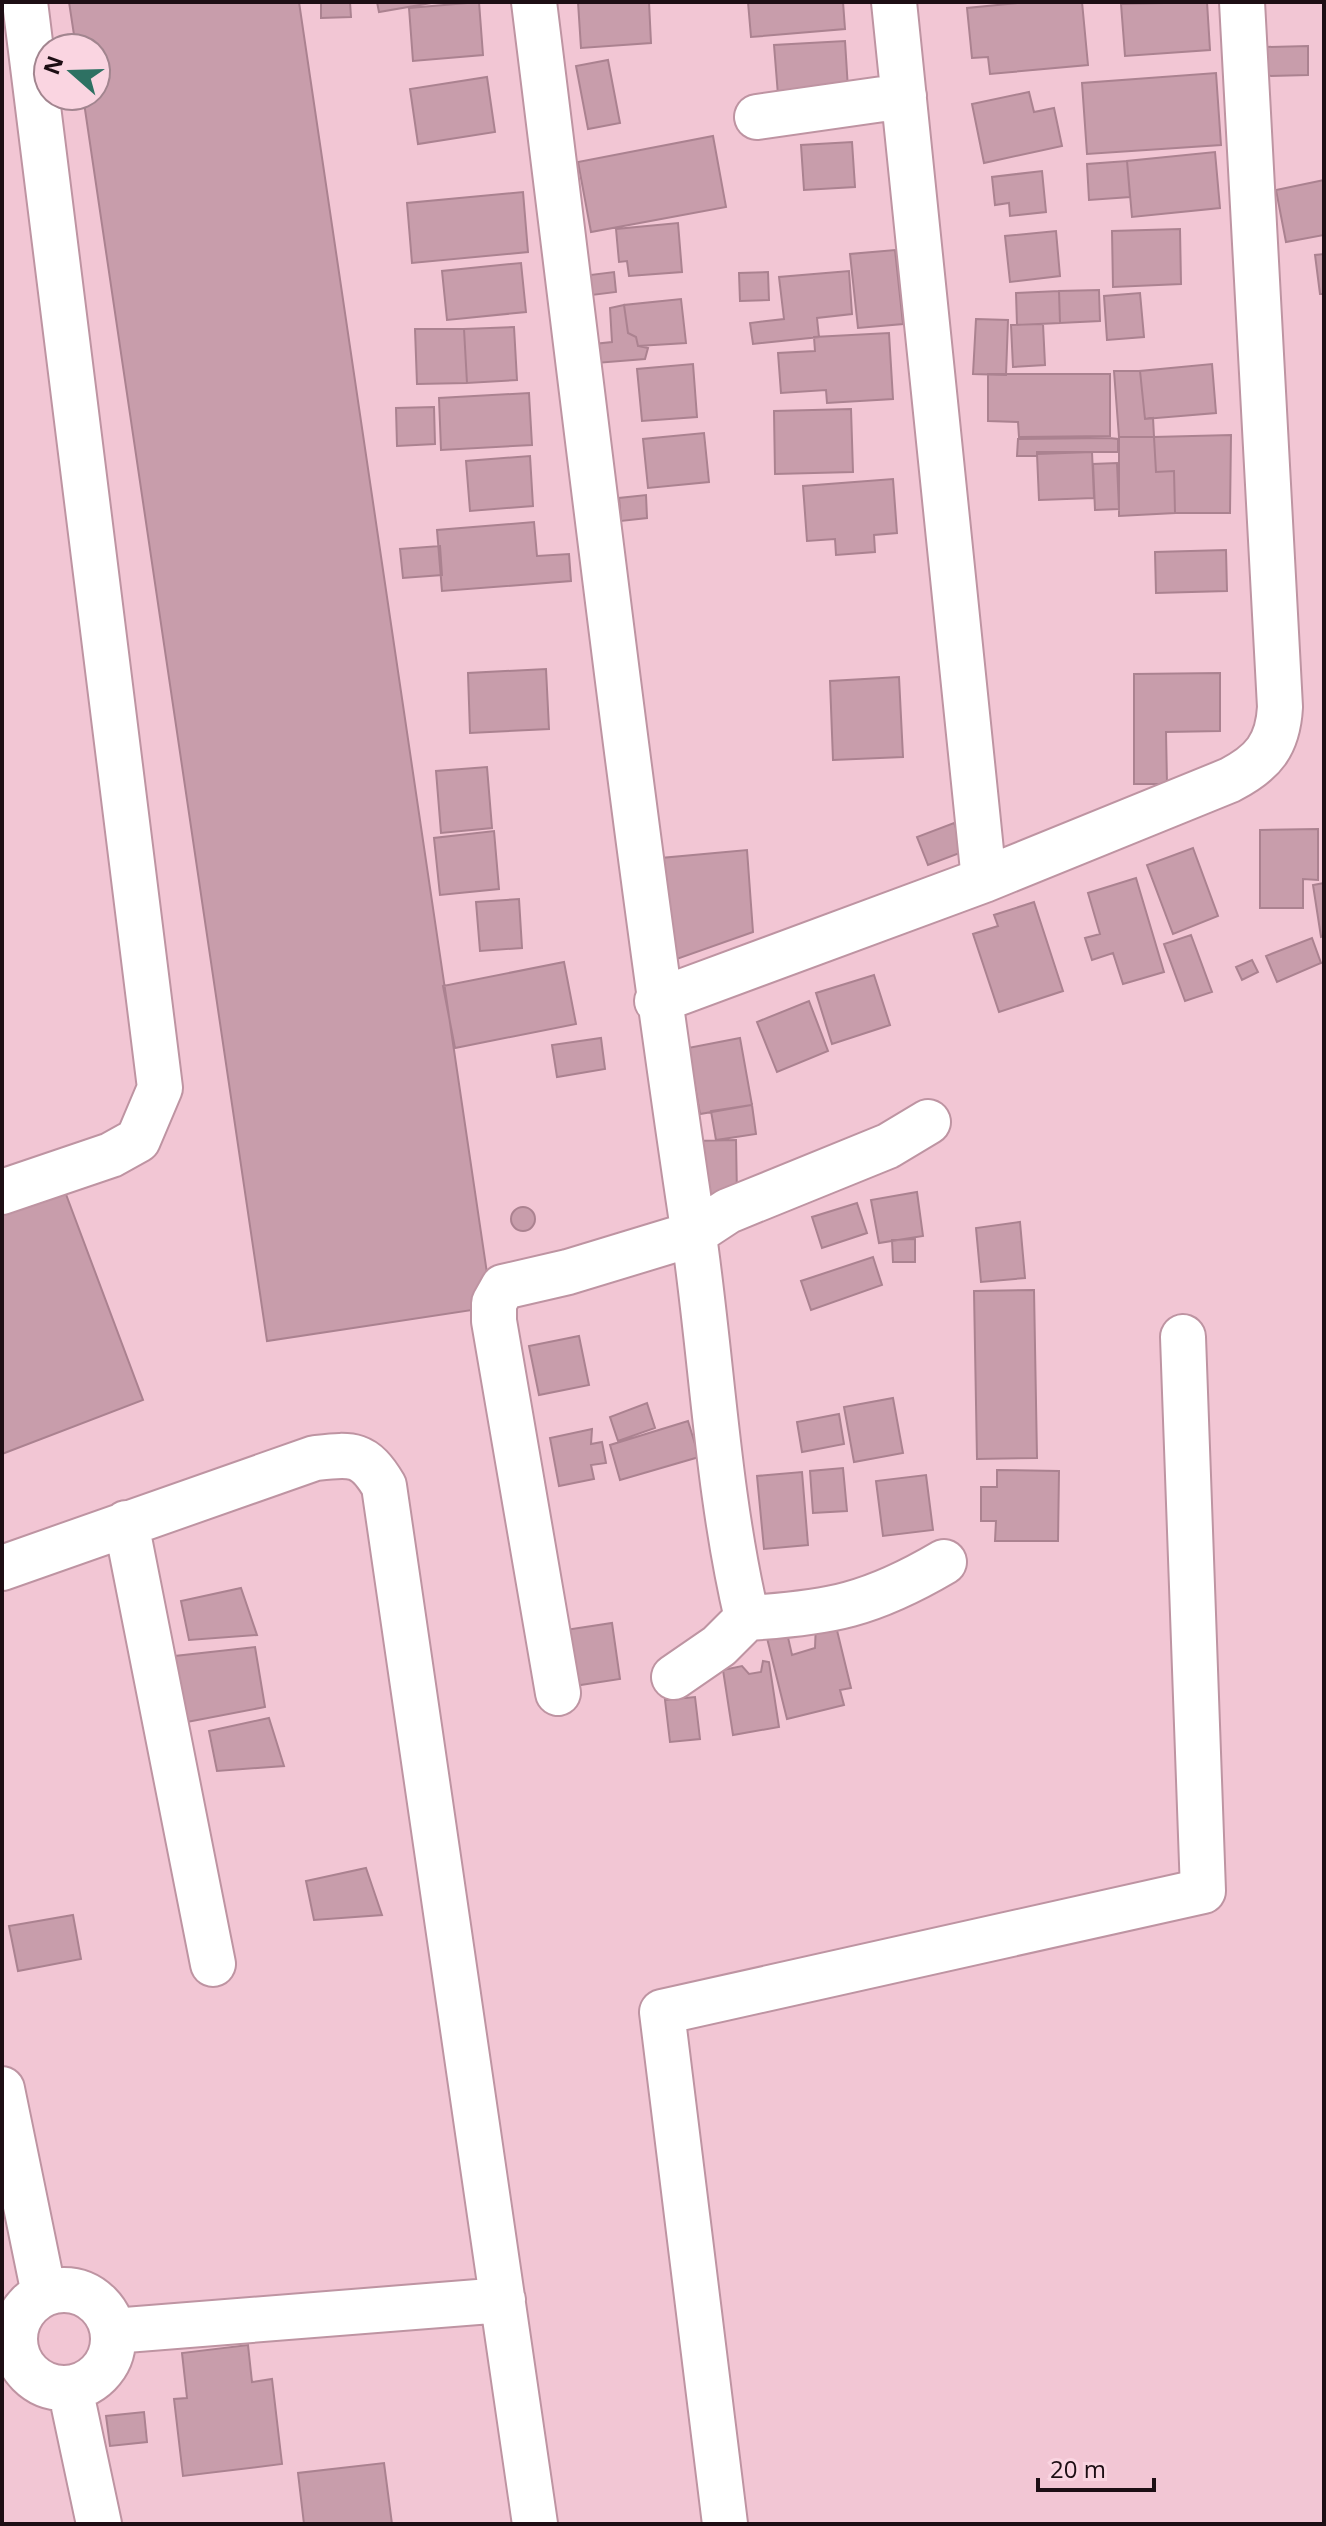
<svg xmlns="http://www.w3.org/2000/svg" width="1326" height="2526" viewBox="0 0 1326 2526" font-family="'Open Sans',sans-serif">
<rect width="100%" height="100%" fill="#f2c6d4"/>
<path fill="#c89dab" stroke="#ab8290" stroke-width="2" d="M69,2H299L492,1307L267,1341L83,96H96V48H76Z
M321,2H350L351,17L321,18Z
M377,2H437L379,12Z
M479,2L483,55L413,61L409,8Z
M578,2H649L651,43L581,48Z
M748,2H843L845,29L751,37Z
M1027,2H1082L1088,65L990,74L988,57L972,58L967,8Z
M1207,2L1210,50L1125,56L1121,4Z
M845,41L848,89L778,95L774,45Z
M1308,46V75L1266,76V47Z
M608,60L620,123L588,129L576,66Z
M1216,73L1221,145L1087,154L1082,83Z
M487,77L495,132L418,144L410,89Z
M1029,92L1034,112L1054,108L1062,146L984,163L972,104Z
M713,136L726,207L591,232L578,162Z
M852,142L855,187L804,190L801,145Z
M1215,152L1220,208L1132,217L1127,161Z
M1127,161L1130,197L1089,200L1087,164Z
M1042,171L1046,212L1010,216L1009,203L995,205L992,177Z
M1324,180V235L1286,242L1276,190Z
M523,192L528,252L412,263L407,203Z
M678,223L682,272L629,276L627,261L619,262L616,229Z
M1180,229L1181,284L1113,287L1112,231Z
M1056,231L1060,276L1010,282L1005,236Z
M895,250L903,324L858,328L850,254Z
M1324,254V294H1320L1315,255Z
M521,263L526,312L447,320L442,271Z
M849,271L852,314L817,318L819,337L753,344L750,323L784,319L779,277Z
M614,272L616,292L584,296L582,276Z
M768,272L769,300L740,301L739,273Z
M1099,290L1100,321L1060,323L1059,291Z
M1059,291L1060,323L1017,325L1016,293Z
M1140,293L1144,337L1107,340L1104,296Z
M681,299L686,343L638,346L636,337L628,333L624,305Z
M624,305L628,333L636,337L638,346L648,348L645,359L596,363L594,344L612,342L610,308Z
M976,319L1008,320L1006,375L973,374Z
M1043,324L1045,365L1013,367L1011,325Z
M514,327L517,380L467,383L464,329Z
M415,329H464L467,383L417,384Z
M889,333L893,399L827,403L826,390L781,393L778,353L815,351L814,337Z
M693,364L697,417L642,421L637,369Z
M1212,364L1216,413L1145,419L1140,371Z
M1114,371H1140L1145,419L1153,418L1154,437H1119Z
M988,374H1110V436L1019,437L1018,422L988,421Z
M529,393L532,445L441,450L439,398Z
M434,407L435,444L397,446L396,408Z
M851,409L853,472L775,474L774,411Z
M704,433L709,482L648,488L643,439Z
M1231,435L1230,513H1175L1174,471L1156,472L1154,437Z
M1119,437H1154L1156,472L1174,471L1175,513L1119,516Z
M1018,439L1109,438L1118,439V452H1037V456H1017Z
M1092,452L1094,498L1039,500L1037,454Z
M530,456L533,506L470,511L466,461Z
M1117,463L1119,509L1095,510L1093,464Z
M893,479L897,533L874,535L875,552L836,555L835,539L807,541L803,486Z
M646,495L647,518L621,521L619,498Z
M534,522L537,556L569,554L571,581L442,591L437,530Z
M440,546L442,575L403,578L400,549Z
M1226,550L1227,591L1156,593L1155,552Z
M546,669L549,729L470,733L468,673Z
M1220,673V731L1166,732L1167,784H1134V674Z
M899,677L903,757L833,760L830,681Z
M487,767L492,828L441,833L436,771Z
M954,823L965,851L928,865L917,837Z
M1318,829V880L1303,879V908H1260V830Z
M494,831L499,889L440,895L434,838Z
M1193,848L1218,916L1173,934L1147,865Z
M747,850L753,932L674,960L661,858Z
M1136,878L1164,972L1123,984L1113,953L1092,960L1085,938L1100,934L1088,893Z
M1324,883V936L1321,937L1313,885Z
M519,899L522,948L480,951L476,902Z
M1034,902L1063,991L999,1012L973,934L998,926L994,915Z
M1191,935L1212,992L1185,1001L1164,944Z
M1312,938L1321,963L1277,982L1266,956Z
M1252,960L1258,972L1242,980L1236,967Z
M564,962L576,1024L455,1048L443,986Z
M874,975L890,1025L832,1044L816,993Z
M809,1001L828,1051L777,1072L757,1022Z
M601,1038L605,1069L557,1077L552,1045Z
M740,1038L752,1105L700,1114L688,1048Z
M752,1105L756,1134L716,1140L711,1111Z
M736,1140L737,1195L691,1196L690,1141Z
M64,1189L143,1400L2,1454V1212Z
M917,1192L923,1236L879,1243L871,1200Z
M857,1203L867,1233L822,1248L812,1217Z
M511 1219a12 12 0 1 1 24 0a12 12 0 1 1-24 0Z
M1020,1222L1025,1278L981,1282L976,1228Z
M915,1239V1262H893L892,1240Z
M873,1257L882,1285L811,1310L801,1281Z
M1034,1290L1037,1458L977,1459L974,1291Z
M579,1336L589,1385L539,1395L529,1346Z
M893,1398L903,1453L854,1462L844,1407Z
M647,1403L655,1428L618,1441L610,1417Z
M839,1414L844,1444L802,1452L797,1422Z
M688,1421L699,1457L620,1480L610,1445Z
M592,1429L591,1444L602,1442L606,1463L591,1465L594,1479L559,1486L550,1438Z
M843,1468L847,1511L813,1513L810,1471Z
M997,1470L1059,1471L1058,1541H995L996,1521H981V1487H997Z
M802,1472L808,1545L764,1549L757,1476Z
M926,1475L933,1530L883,1536L876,1481Z
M241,1588L257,1635L189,1640L181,1601Z
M834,1618L851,1688L840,1690L844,1705L787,1719L767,1638L787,1633L792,1655L815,1648L816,1623Z
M612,1623L620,1679L561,1688L552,1632Z
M255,1647L265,1707L166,1726V1657Z
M763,1661L769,1662L779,1727L733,1735L723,1670L742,1666L749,1674L761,1672Z
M695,1697L700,1739L670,1742L665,1700Z
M269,1718L284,1766L217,1771L209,1731Z
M366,1868L382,1915L314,1920L306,1881Z
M73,1915L81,1959L18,1971L9,1926Z
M248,2345L252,2382L272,2379L282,2464L183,2476L174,2399L187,2398L182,2353Z
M144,2412L147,2442L110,2446L106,2416Z
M384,2463L392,2524H304L298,2473Z"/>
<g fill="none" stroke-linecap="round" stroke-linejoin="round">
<g stroke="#be94a2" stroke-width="48">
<path id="minor" d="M534,2C585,411 632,821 693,1229C712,1358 717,1491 747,1618C830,1613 871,1605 944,1562
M894,2L984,880
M757,117L904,96
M657,1001L984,880L1230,780C1263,763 1278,745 1280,707L1242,2
M2,1192L111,1155L138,1140L160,1088L25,2
M126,1523L213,1964
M2,1568L315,1458C352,1454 364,1452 384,1486L535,2524
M674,1677L719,1646L747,1618
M558,1693L494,1321V1303L503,1287L568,1272L693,1234L728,1211L888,1146L928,1122
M2,2089L44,2294
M15 2339a49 49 0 1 1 98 0a49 49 0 1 1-98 0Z
M113,2331L503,2300
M70,2388L99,2524
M725,2524L662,2012L1203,1891L1183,1337"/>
</g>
<use href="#minor" stroke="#fff" stroke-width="44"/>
</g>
<rect width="1326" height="2526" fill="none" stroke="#1d0e14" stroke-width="8"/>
<g transform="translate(72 72) rotate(290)"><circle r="38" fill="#fad5e1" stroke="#a2858f" stroke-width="2"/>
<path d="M0-6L14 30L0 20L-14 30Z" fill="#2e7163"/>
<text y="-12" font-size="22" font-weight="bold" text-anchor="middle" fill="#1d0e14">N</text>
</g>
<path d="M1038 2478v12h116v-12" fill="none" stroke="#1d0e14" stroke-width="4"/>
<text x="1050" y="2478" font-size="24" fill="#1d0e14" stroke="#fad5e1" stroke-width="6" paint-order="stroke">20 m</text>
</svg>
